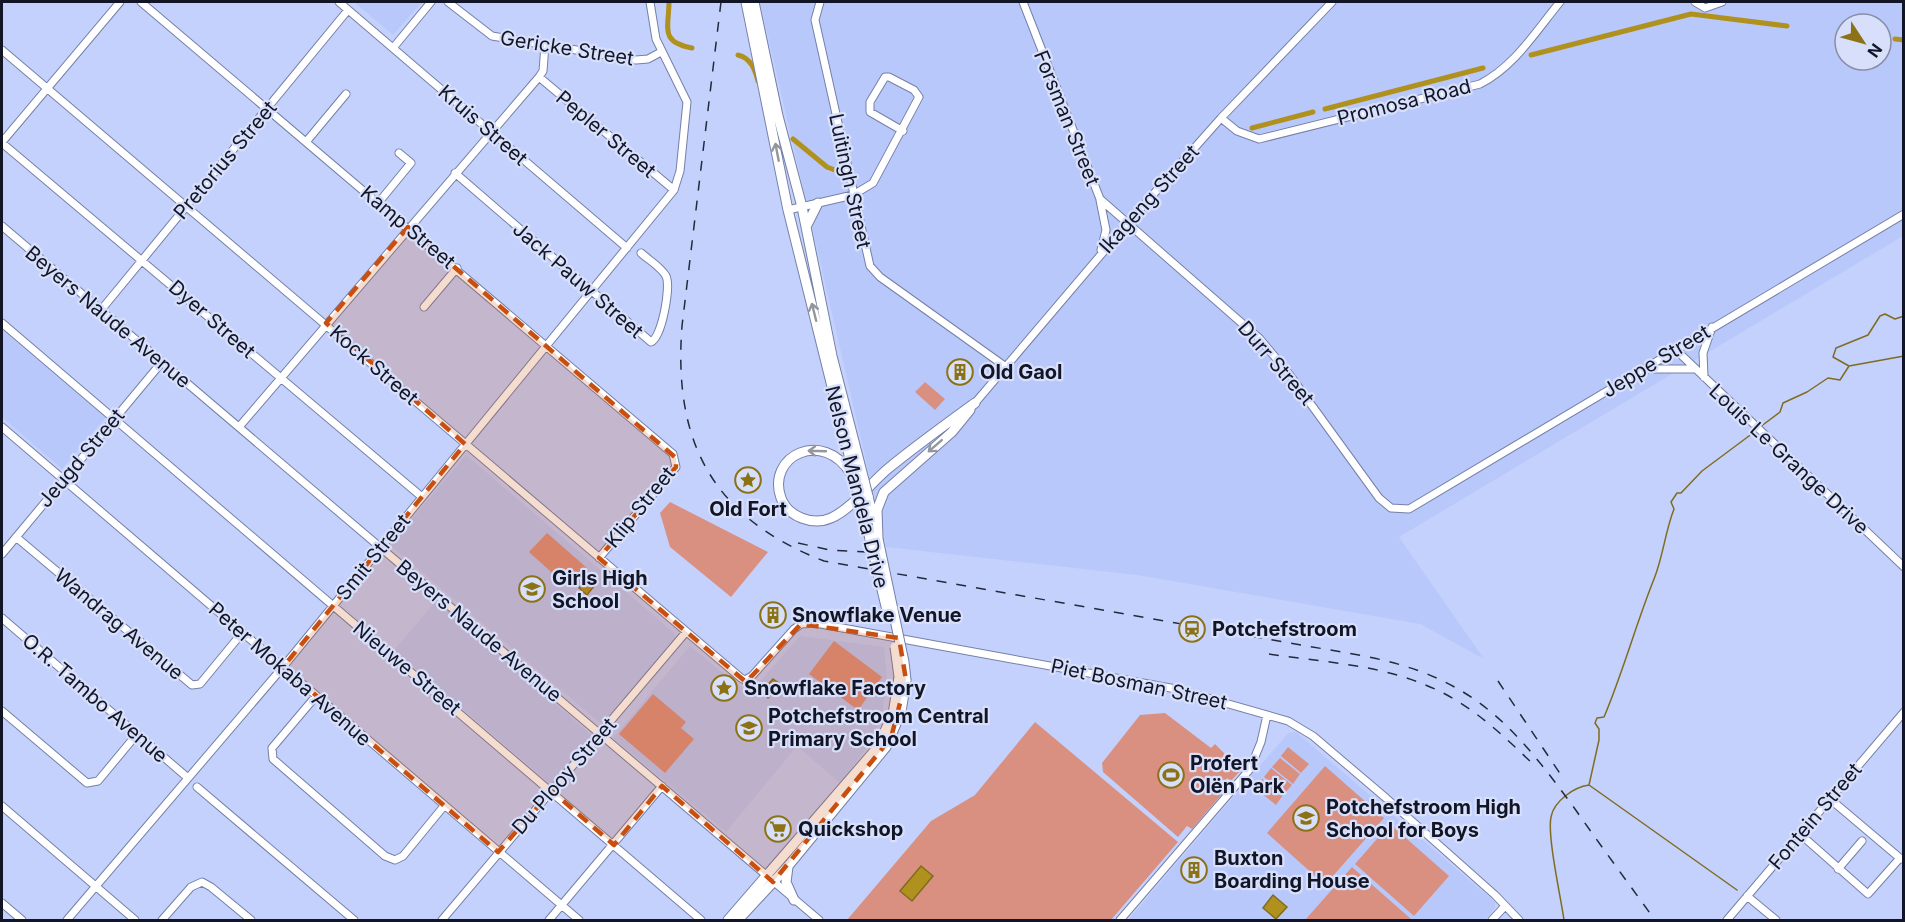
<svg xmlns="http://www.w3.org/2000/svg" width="1905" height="922" viewBox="0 0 1905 922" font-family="Inter,sans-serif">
<rect width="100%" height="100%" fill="#c4d1fd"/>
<path fill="#b9c8fb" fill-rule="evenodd" d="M354,2H422L393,35Z
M760,2H1903V236L1399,537L1484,659L1420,624L1137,575L886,547ZM1845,24H1881V60H1845Z
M2,327L107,416L62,469L2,417Z
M466,455L674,633L675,638L605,722H599L390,545Z
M436,601L590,734L592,739L554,783H549L394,650Z
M800,636L884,647L887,680L881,719L863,753L840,783L797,746L726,832L613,738L690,646L749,694Z
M1296,732L1495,902V908L1485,920H1128L1288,733Z"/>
<path fill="#da9081" d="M925,382L945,399L935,410L915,392Z
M670,502L768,552L731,597L670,547L660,513Z
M547,533L587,568L569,588L529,552Z
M834,641L882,677L858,710L809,674Z
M653,694L686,722L681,728L694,739L665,773L619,734Z
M1165,713L1211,748L1215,744L1241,770L1231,781L1227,778L1223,784L1227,788L1192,829L1187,826L1178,837L1103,772L1102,763L1140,715Z
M1035,722L1178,842L1111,920H847L931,821L975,795Z
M1288,747L1309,764L1301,773L1281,756Z
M1280,758L1300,774L1293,784L1272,767Z
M1325,766L1384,818L1325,885L1267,833Z
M1271,768L1292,785L1284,794L1264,777Z
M1262,779L1283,795L1276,805L1255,788Z
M1390,824L1449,876L1414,916L1355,864Z
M1352,867L1411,919L1410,920H1305Z"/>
<path fill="#b0911d" stroke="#806c1f" stroke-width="1.5" d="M590,574L598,581L587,595L579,588Z
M773,679L780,684L768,698L761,692Z
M921,866L933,876L912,901L900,891Z
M1273,895L1287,907L1276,919L1263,908Z"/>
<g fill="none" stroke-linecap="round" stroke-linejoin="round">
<path stroke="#806c1f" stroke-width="1.5" d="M1849,366L1904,356
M1760,427L1780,412L1783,403L1807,392L1828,378L1840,380L1849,366L1833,357L1836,348L1868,335L1880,316L1885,314L1895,319L1904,316
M1589,785L1599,740V729L1595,723L1597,718L1604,717C1623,672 1636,624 1654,579C1663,557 1665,532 1674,509L1671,502L1677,493H1681L1702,471L1757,430
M1564,920C1561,898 1547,836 1551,817C1554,801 1574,787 1589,785L1737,890"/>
<path stroke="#b0911d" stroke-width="5" d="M669,2C669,27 659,42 692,48
M1895,39L1904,40
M738,55C751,58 755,70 758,81
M1531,55L1691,14L1787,26
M1325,109L1483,68
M1252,128L1313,112
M793,139L827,167L840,172"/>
<g stroke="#7580a8" stroke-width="9">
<path id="minor" d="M141,2L673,454L676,467L599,558
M339,2L627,248
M448,2L492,36L636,60L648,59L661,52
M820,2L815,20L870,266L880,277L1006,367
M1023,2L1100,199L1260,339L1289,374L1379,498L1391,508L1409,509L1904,214
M1695,2L1705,8L1722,2
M393,48L431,2
M2,50L741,678L745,680L752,676L794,629L801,624L815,623L1176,689L1288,721L1313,736L1386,798L1495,895L1519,920
M539,77L674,190
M1221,118L1237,131L1259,139L1480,84C1515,66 1536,31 1560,2
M2,142L120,2
M306,142L346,94
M2,143L422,497
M455,173L651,342C662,337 671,287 666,276C661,267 649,260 641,253
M1100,200L1106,230L1101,250
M379,202L411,163L399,153
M788,210L853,195L873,183L919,97L914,90L889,77H885L870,102V112L903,131
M2,226L819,920
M424,307L457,268
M101,310L348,10
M2,323L701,920
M1676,350L1904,567
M1646,369H1694
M1704,377L1703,353L1712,327
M975,403L1127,224L1221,118L1332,2
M2,427L579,920
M239,427L539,77L543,71L545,45
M16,537L192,685L200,684L242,633
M2,554L162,362
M2,618L188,778
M316,696L272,748L273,759L385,856L395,860L403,856L444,806
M2,711L87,783L98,781L137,734
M197,787L354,920
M1830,799L1901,859
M2,806L135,920
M1800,834L1868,894L1900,858
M1838,869L1862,841
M1747,896L1776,920
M2,903L22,920
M67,920L283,667L674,190L680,171L687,102L656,39L650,2
M162,920L191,887L202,882L211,887L251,920
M442,920L686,632
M549,920L662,786
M1120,920L1250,769L1261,742L1267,715
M1492,920L1505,906
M1727,920L1904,712"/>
</g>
<g stroke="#7580a8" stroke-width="11">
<path id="highway" d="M746,2L788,210L858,491
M754,2L778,116L802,207L832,356L864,480
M807,225L818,203
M851,474C823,428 766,456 781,498C788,517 813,526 831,518C853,508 871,482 890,467C917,445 946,424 975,403
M868,496L873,519
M861,503L870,539
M878,539L877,510L884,492L952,432L970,410
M788,867L786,882L794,900
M728,920L877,748L893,714L899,677
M738,920L789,865L886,747L901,712L906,680"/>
</g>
<use href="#minor" stroke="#fff" stroke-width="7"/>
<use href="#highway" stroke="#fff" stroke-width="9"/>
<path stroke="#24293c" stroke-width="1.5" stroke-dasharray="10 10" stroke-linecap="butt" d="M721,2L682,326C673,443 713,518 824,561L1364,656C1472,677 1513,724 1575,809C1601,846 1628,883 1655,920
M798,543L830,550L867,552
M1269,654C1320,662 1375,664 1423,684C1468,701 1503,735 1537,768
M1498,681L1563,778"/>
<g stroke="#7580a8" stroke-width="11" stroke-linecap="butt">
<path id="highway-bridge" d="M864,480L868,496
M858,491L861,503
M870,539L889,619
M878,539L904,662L906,680
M895,647L899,677"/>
</g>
<use href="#highway-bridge" stroke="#fff" stroke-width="9"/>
</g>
<defs><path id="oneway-shaft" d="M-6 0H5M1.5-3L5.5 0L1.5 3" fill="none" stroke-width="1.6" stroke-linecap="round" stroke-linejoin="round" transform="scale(1.5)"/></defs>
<g stroke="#94969d">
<use href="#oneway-shaft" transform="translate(777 152) rotate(-101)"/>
<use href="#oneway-shaft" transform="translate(814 312) rotate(-104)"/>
<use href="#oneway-shaft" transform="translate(935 446) rotate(139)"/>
<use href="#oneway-shaft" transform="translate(817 451) rotate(-178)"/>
</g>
<path fill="#c84f10" fill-opacity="0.2" stroke="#c84f10" stroke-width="4.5" stroke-dasharray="12 8" stroke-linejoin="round" d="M408,227L676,458V467L599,558L746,682L801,624L899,638L906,680L891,738L773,882L662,786L614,845L552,791L498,852L283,667L465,444L326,323Z"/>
<defs>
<g id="building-ring" transform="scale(1.35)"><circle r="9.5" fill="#d7dffa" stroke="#8b7214" stroke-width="1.5"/><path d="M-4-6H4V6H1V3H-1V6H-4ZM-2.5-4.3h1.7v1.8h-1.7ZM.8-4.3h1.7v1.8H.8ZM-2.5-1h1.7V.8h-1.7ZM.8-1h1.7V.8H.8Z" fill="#8b7214"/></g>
<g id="sight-ring" transform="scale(1.35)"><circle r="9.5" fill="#d7dffa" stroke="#8b7214" stroke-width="1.5"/><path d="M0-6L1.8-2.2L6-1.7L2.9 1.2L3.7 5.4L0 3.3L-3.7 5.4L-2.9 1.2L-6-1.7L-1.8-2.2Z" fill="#8b7214"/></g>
<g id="school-ring" transform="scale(1.35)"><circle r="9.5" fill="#d7dffa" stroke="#8b7214" stroke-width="1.5"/><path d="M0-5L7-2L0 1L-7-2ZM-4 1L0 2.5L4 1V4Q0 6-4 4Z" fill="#8b7214"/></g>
<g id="station-ring" transform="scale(1.35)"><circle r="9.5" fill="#d7dffa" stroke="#8b7214" stroke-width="1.5"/><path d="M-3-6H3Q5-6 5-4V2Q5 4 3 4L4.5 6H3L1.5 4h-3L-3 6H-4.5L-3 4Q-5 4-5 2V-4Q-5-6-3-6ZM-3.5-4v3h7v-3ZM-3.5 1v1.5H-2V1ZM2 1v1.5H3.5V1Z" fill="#8b7214"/></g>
<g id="stadium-ring" transform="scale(1.35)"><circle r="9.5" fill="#d7dffa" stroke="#8b7214" stroke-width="1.5"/><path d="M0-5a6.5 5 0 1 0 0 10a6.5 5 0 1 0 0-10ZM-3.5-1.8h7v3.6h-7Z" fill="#8b7214"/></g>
<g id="supermarket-ring" transform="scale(1.35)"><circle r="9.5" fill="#d7dffa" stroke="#8b7214" stroke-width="1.5"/><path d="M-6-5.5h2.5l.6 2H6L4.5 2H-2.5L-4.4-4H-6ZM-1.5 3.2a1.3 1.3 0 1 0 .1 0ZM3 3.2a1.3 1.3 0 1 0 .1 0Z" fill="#8b7214"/></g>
</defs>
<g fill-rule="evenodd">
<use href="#building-ring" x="960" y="372"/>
<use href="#sight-ring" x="748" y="480"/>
<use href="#school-ring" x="532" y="589"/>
<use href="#building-ring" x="773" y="615"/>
<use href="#station-ring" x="1192" y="629"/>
<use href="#sight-ring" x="724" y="688"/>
<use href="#school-ring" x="749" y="728"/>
<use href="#stadium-ring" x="1171" y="775"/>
<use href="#school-ring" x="1306" y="818"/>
<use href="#supermarket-ring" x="778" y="829"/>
<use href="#building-ring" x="1194" y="870"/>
</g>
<g text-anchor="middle" stroke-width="4.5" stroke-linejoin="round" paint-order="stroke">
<g font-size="20" fill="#111525" stroke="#d7dffa">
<text transform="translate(567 48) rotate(9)" y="7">Gericke Street</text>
<text transform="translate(1404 102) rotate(-14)" y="7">Promosa Road</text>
<text transform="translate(1067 118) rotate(68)" y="7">Forsman Street</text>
<text transform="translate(483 125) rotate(41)" y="7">Kruis Street</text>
<text transform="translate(606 134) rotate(40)" y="7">Pepler Street</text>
<text transform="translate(225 160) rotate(-50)" y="7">Pretorius Street</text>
<text transform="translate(850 181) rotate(78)" y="7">Luitingh Street</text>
<text transform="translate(1149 199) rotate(-48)" y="7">Ikageng Street</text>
<text transform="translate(408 227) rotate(40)" y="7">Kamp Street</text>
<text transform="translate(578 280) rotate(41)" y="7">Jack Pauw Street</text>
<text transform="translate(108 317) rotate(40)" y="7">Beyers Naude Avenue</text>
<text transform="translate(212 319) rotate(41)" y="7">Dyer Street</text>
<text transform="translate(1656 361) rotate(-31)" y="7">Jeppe Street</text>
<text transform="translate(1276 363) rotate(49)" y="7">Durr Street</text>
<text transform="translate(374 365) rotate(41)" y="7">Kock Street</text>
<text transform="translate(81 458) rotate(-50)" y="7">Jeugd Street</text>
<text transform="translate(1789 459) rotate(43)" y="7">Louis Le Grange Drive</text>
<text transform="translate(857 487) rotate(76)" y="7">Nelson Mandela Drive</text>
<text transform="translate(640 507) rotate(-51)" y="7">Klip Street</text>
<text transform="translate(373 557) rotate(-51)" y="7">Smit Street</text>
<text transform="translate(119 624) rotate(40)" y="7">Wandrag Avenue</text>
<text transform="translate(479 631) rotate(40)" y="7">Beyers Naude Avenue</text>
<text transform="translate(407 668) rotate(40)" y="7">Nieuwe Street</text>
<text transform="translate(290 674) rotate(41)" y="7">Peter Mokaba Avenue</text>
<text transform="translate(1139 684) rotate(12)" y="7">Piet Bosman Street</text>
<text transform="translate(95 698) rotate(41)" y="7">O.R. Tambo Avenue</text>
<text transform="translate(564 776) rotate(-49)" y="7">Du Plooy Street</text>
<text transform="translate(1815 816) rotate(-50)" y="7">Fontein Street</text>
</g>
<g font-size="20" font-weight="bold" fill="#111525" stroke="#d7dffa" text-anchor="start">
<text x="980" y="379">Old Gaol</text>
<text x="748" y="516" text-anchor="middle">Old Fort</text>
<text x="552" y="585">Girls High<tspan x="552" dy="23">School</tspan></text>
<text x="792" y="622">Snowflake Venue</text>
<text x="1212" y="636">Potchefstroom</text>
<text x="744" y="695">Snowflake Factory</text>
<text x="768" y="723">Potchefstroom Central<tspan x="768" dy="23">Primary School</tspan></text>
<text x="1190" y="770">Profert<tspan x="1190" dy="23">Olën Park</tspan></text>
<text x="1326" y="814">Potchefstroom High<tspan x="1326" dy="23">School for Boys</tspan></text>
<text x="798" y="836">Quickshop</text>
<text x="1214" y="865">Buxton<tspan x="1214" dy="23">Boarding House</tspan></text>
</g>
</g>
<rect width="1905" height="922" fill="none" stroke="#111525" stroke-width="6"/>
<g transform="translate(1863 42) rotate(126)"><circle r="28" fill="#d7dffa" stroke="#888ea5" stroke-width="1.5"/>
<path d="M0-4.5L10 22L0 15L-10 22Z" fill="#8b7214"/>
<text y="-9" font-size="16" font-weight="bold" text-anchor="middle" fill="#111525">N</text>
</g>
</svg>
